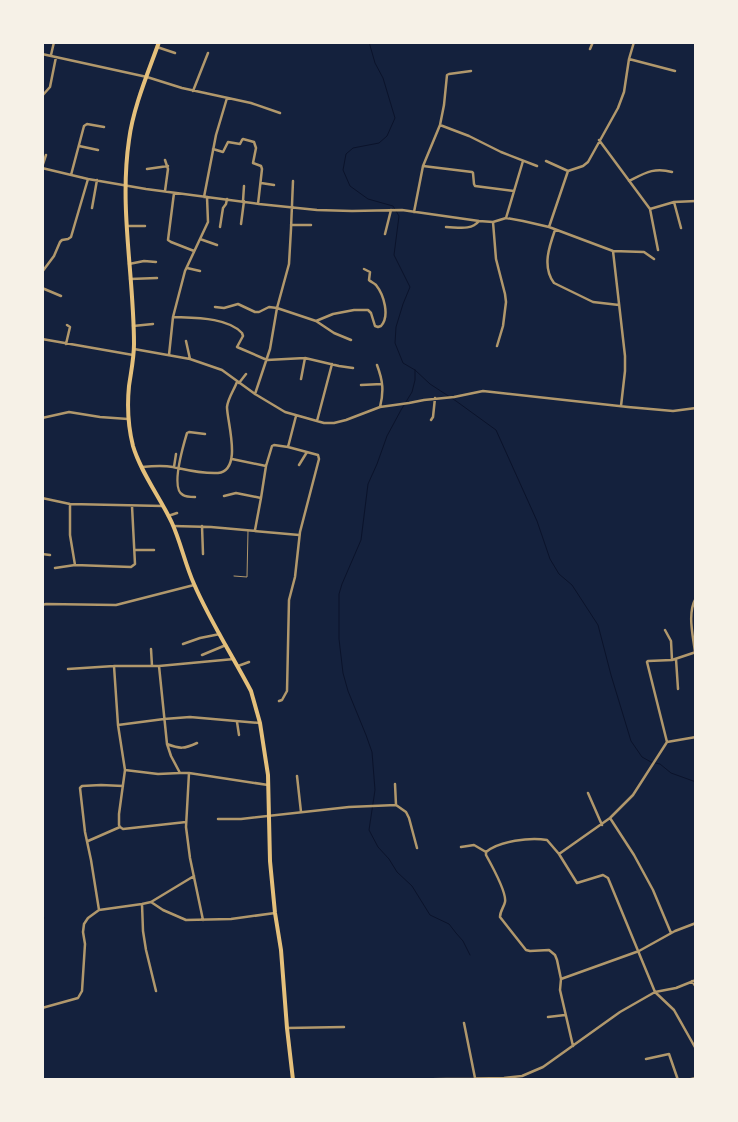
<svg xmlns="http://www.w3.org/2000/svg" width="738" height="1122" viewBox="0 0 738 1122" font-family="'Nunito Sans',sans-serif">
<rect width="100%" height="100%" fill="#14213d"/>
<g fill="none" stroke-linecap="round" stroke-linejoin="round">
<path stroke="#0b132b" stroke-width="1" d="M369,42L375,63L383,78L395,118L387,136L379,143L353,148L346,154L343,170L350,186L368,199L393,206L399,216L394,255L410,287L403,304L396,327L395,343L403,363L415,370L430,384L456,401L496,430L537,521L550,559L559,574L572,585L598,625L611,675L631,741L642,757L651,762L660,764L671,773L696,782
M415,370V380L412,392L401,410L387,436L377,464L368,484L361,540L342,584L339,594V639L343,673L348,691L366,735L372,752L375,790L369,830L378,847L389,859L397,872L412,886L430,915L449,924L456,933L463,941L470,955
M42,912L44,918"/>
<path stroke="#b1986c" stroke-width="1" d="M234,576L247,577L248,531"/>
<path stroke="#b1986c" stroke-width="2.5" d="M157,47L175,53
M590,49L593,42
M42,54L147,77L182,88L251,103L280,113
M51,55L54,42
M629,59L675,71
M193,91L208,53
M42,96L50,87L56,57
M440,125L469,136L501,152L537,166
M599,140L650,209L658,250
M79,146L98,150
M213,149L223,152L228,142L240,144L242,140L243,139L254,142L256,148L253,163L261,166L262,169L258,204
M546,161L568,171L549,227
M423,166L472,172L473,173L474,184L475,186L514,191
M42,167L46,155
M42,168L88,179L146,189L259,204L317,210L352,211L402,210L479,221L493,222L506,218L523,221L549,227L613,251L644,252L654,259
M147,169L168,166
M568,171L583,166L588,162L618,108L624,92L629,59L634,42
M71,175L84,126L87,124L104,127
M629,181C645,173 654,167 672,172
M261,183L274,185
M165,191L168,169L165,160
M174,193L168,240L171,242L194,251
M204,197L216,135L227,98
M243,201L244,186
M674,202L681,228
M92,208L97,180
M650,209L674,202L696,201
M414,212L423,166L440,125L444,105L447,75L449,74L471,71
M506,218L523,161
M493,222L496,259L505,294L506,302L503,326L497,346
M241,224L244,201
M291,225H311
M127,226H145
M220,227L223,208L226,204L227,199
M446,227C457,227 471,231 479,221
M555,230C549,247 542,267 554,283L593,302L619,305
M385,234L391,210
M200,239L217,245
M613,251L625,356V371L621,406
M129,264L144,261L156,262
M187,268L200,271
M42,272L54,256L60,242L62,240L68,239L71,237L88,179
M130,279L157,278
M42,288L61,296
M215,307L224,308L238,304L255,312H259L269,307L277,308L316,321L333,314L354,310H368L371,313L375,326L378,327L381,326C390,316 384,295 376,285C374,283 371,282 369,280L370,272L364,269
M173,317C194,318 227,317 242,333L243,336L237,347L267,360L305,358L339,366L353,368
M316,321L334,333L351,340
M133,326L153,324
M42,339L133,355
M186,341L190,359
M66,344L70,327L67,325
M134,349L190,359L222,370L255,394L285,412L324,423H334L346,420L380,407L409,403L424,400L454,397L483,391L628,407L673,411L696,408
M169,355L173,317L185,271L208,222L207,197
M377,365C383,381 384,391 380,407
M301,379L305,358
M239,383L246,374
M361,385L382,384
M255,394L270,349L277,308L289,264L291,229L293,181
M42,418L69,412L100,417L128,419
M431,420L433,417L435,398
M317,421L332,364
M232,459L266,466L272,446L274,445L288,447L296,416
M299,465L307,452
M142,467C152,466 162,465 173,467C187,470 203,474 218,473C243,470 227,422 227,407C228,398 234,390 237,382
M174,467L176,454
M224,496L236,493L261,498
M195,497C191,497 186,497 183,495C170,489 184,443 187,433L189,432L205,434
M42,498L70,504L163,506
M70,504V535L75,565L131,567L135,564L132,506
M168,516L177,513
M173,526L211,527L299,535
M202,526L203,554
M255,530L261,498L266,466
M135,550H154
M42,554L50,555
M55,568L75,565
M42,605L46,604L116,605L194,585
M665,630L671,641L672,660
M183,644L200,638L220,634
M151,649L152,666
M695,652C693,635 687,613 696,598
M202,655L226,645
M676,659L678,689
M114,666L118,725L125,770L119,814V825L120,827
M159,666L167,744L171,756L180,773
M238,666L249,662
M68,669L114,666H159L234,659
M279,701L282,700L287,691L289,600L295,577L300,532L319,459L318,455L288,447
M237,722L239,735
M118,725L164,719L190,717L260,723
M667,742L647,662L648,661L672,660L696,652
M667,742L696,737V718
M167,744C180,749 184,749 197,743
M125,770L158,774L180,773H189L268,785
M189,773L186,827L190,858L203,920
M297,776L301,812
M395,784L396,805
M588,793L602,825
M610,818L634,855L653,890L671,933
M218,819H241L349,807L396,805L406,812L409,818L417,848
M120,827L123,829L186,822
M88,841L120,827
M461,847L474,845L486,852
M559,854L610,818L633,795L667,742
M151,902L194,876
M142,904L143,931L146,950L156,991
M99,910L91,860L85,832L80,788L82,786L101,785L123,786
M561,979L639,951L675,931L696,923
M692,981L696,987
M655,992L674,1010L696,1049
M655,992L676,988L696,980
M42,1008L78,998L82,991L85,944L83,932L84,924L88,918L99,910L142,904L151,902L163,910L186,920L231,919L275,913
M548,1017L565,1015
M464,1023L475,1078
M287,1028L344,1027
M646,1059L669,1054L678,1080
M389,1080L504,1078L522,1076L543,1067L620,1012L655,992L608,878L603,875L577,883L559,854L547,840C530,837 499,841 486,852V855C491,864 507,893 505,902C504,907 500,911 500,917L526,950L530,951L549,950L555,955L557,960L561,979L560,990L573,1046
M687,1080L696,1078"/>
<path stroke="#e5c07b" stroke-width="4" d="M159,42C148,73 133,108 129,140C119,208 134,276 134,344C134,358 131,372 129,386C127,406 128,426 133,446C141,473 160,497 172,523C181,543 185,564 194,584C210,621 232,655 251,691L260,723L268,775L270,861L275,913L281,950L287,1028L293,1080"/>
</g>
<rect width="738" height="1122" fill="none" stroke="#f6f1e7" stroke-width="88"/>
</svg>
